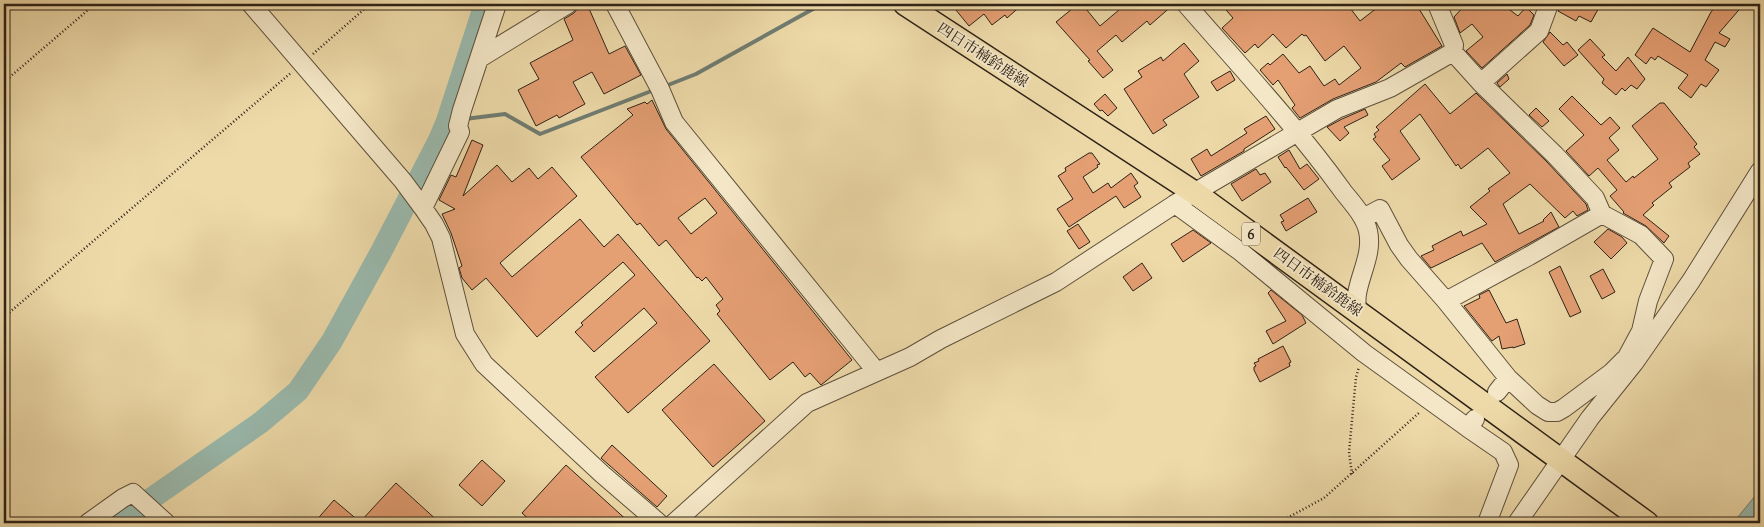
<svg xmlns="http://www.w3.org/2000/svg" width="1764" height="527" viewBox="0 0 1764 527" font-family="'Sorts Mill Goudy','Noto Serif JP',serif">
<rect width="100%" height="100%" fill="#eedaa9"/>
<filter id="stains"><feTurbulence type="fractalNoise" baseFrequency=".004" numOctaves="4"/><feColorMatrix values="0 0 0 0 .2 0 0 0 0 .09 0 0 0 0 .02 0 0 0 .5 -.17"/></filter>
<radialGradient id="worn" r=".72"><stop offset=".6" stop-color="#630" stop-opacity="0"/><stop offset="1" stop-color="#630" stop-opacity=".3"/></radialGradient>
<path fill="#9abaae" stroke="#6f7d72" d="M1760,490V523H1733Z"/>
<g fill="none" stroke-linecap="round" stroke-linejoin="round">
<path stroke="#6f7d72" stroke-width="4" d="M663,87L696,74L822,4
M465,119L505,114L540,134L654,90
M447,121L455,120"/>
<path stroke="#9abaae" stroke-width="22" d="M116,523L260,423L298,391L332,341L381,252L439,140L447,121L485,4"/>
</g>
<path fill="#e49f73" stroke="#2e2217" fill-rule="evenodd" d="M587,4L609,54L625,46L641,75L604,94L592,72L573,82L585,104L559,118L557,115L536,126L518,90L539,79L530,63L573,40L564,19L574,13L578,8Z
M951,4H1023L1007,18L1005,15L992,25L984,14L969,26Z
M1078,4H1082L1100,26L1126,4H1174L1150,25L1147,21L1122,42L1116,35L1097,51L1113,70L1103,78L1088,61L1090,60L1056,22Z
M1221,4H1347L1360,21L1382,4H1416L1442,46L1405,67L1401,63L1376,82L1333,99L1300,118L1292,108L1295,105L1278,80L1273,85L1260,70L1268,63L1270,65L1283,54L1299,73L1310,66L1324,86L1335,79L1339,85L1361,68L1344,46L1325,61L1306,35L1304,36L1302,34L1286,48L1273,34L1258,48L1255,44L1245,53L1222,28L1233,18Z
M1466,4H1502L1518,16L1526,7L1534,15L1530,25L1482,68L1466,51L1483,37L1472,24L1460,33L1454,17Z
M1563,4H1601L1591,22L1579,16L1576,21L1558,11Z
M1718,4H1744L1719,33L1730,39L1725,47L1715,42L1705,60L1719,70L1706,87L1701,84L1691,98L1678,88L1688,75L1658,56L1655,60L1651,57L1646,64L1635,55L1653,28L1690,52L1711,12Z
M1550,32L1563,45L1567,42L1578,55L1564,66L1543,42Z
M1590,39L1605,55L1602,57L1616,71L1628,57L1645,79L1637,89L1631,85L1625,91L1622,88L1616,95L1602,83L1604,79L1578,50Z
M1184,43L1199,61L1184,74L1199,97L1163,120L1167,125L1153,134L1124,89L1142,77L1138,71L1161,57L1163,61Z
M1230,71L1235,80L1217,91L1211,82Z
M1507,74L1509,79L1500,87L1497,83Z
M1425,84L1450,114L1476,93L1547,162L1586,204L1588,210L1577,216L1573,211L1565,218L1530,184L1503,204L1519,234L1544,221L1543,220L1551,212L1559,227L1495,262L1482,243L1431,268L1421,256L1434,250L1432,246L1461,231L1463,236L1487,224L1470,207L1490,191L1488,189L1510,173L1488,148L1461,169L1458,164L1456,166L1420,114L1400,131L1420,159L1392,180L1382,166L1390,160L1373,139L1376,137L1374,134L1379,130L1376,127Z
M1105,94L1117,108L1108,116L1102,110L1100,111L1094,104Z
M1572,96L1601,125L1610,117L1620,128L1609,138L1619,150L1607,160L1626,182L1633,176L1634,178L1658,159L1632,126L1660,103H1664L1697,144L1694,147L1700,154L1688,163L1690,167L1669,183L1672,187L1652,203L1654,205L1643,215L1669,236L1664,243L1646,226L1623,213L1624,212L1610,196L1617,190L1598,168L1589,176L1566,151L1584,135L1559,109Z
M652,100L666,129L852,360L821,385L810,373L805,377L793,362L770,380L717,314L720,311L716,305L723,299L706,277L702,281L698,277L697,278L666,240L659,246L640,223L637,225L581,157L633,115L627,109L645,102L647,104ZM705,198L717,213L691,234L678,218Z
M1536,108L1549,121L1542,127L1529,115Z
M1365,109L1368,115L1344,127L1349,133L1340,141L1327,127L1342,119Z
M1266,116L1275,129L1244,149V151L1201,176L1191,159L1207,149L1211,156L1247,133L1244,129Z
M472,140L483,145L463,196L497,165L512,182L529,168L538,179L552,167L577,196L500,263L512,277L580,219L604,247L618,234L710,341L628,413L595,377L657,323L644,308L594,352L575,332L583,325L581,323L635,275L623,262L537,337L486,278L472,290L462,278L459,268L462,266L451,233L442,214L455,209L439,200L451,175L456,177Z
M1289,150L1300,169L1307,164L1319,179L1304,190L1286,167L1285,168L1278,157Z
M1089,153H1092L1100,164L1097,165L1098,167L1083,177L1093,193L1108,183L1111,188L1131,173L1138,183L1134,186L1141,197L1124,208L1116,196L1069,227L1057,209L1073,199L1058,176L1066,171L1065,168Z
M1256,169L1260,175L1265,173L1271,182L1242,201L1231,184Z
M1308,198L1317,212L1286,231L1281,222L1284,221L1280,215Z
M1078,224L1090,242L1079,249L1067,231Z
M1608,229L1622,237L1627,243L1611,259L1594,242Z
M1193,230L1211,243L1183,262L1171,244Z
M1142,263L1152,278L1133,291L1123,277Z
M1560,266L1581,312L1570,317L1549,272Z
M1603,269L1615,292L1602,299L1590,276Z
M1271,290L1302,315L1306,323L1273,344L1266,331L1286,321L1268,293Z
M1489,290L1506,323L1517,319L1525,344L1513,348V347L1502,349L1499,336L1492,341L1464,306L1480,298L1479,295Z
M1283,346L1291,362L1289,363L1290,366L1260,382L1254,370V367L1256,366L1254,363L1259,361L1258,359Z
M714,364L765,421L713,467L662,410Z
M612,445L667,496L657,507L601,458Z
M482,460L505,481L482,506L459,485Z
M566,465L630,523H533L522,513Z
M396,483L440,523H314L334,500L360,522Z"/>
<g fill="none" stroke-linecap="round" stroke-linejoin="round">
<g stroke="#5e503c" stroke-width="20">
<path id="minor" d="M251,4L403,181L423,208L434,224L441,238L465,334L484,364L602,474L659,523
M615,4L660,89L674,122L876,371
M1186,4C1239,65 1295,125 1342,190C1351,202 1365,216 1368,231C1373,253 1360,274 1357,294C1356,299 1357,305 1356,310
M1437,4L1454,45L1453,52L1481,83L1555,155L1595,198L1602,214L1641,235L1664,259L1648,301L1641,331L1627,357
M480,58L568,4
M1481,83L1539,31L1549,4
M1175,204L1241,252L1364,353L1468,428
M423,208L460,132L458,126L462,110L497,4
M1363,218L1380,209L1399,245L1409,259L1446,301L1508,378L1537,405L1548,412H1557L1564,408L1611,373L1625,359
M1446,301L1529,256L1602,214
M1497,392L1508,378
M1475,419L1468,428L1503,452L1509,465L1487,523
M88,523L123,498L133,493L166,523
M674,523L807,403L910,357L941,339L1056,282L1175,204L1337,109L1390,88L1453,52
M1517,523L1590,418L1634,363L1691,281L1760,171"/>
</g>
<g stroke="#2e2217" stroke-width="25">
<path id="major" d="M905,4L1195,193L1647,523"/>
</g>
<path stroke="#2e2217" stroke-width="2.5" stroke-dasharray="1 2.5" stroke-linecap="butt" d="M313,54L370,4
M4,82L95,4
M4,317L292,72
M1352,474L1349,452L1356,377L1359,367
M1278,523L1324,498L1420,412"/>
<use href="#minor" stroke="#f4e7c7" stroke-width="18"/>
<use href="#major" stroke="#eedaa9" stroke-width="22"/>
</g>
<g text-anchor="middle" stroke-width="4" stroke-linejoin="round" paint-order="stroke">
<rect fill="#f4e7c7" stroke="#695d4c" stroke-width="1" x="1242" y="222.5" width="18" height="23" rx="4"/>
<g font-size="14" font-weight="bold" fill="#2e2217">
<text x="1251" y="239">6</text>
</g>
<g font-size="15" fill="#2e2217" stroke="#f4e7c7">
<text transform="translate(983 55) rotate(33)" y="5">四日市楠鈴鹿線</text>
<text transform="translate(1318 282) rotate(36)" y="5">四日市楠鈴鹿線</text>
</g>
</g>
<rect width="1764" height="527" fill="none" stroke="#eedaa9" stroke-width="20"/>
<rect x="5" y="5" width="1754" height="517" fill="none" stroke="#2e2217" stroke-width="2.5"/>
<rect x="10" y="10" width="1744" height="507" fill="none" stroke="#2e2217"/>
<rect width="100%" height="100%" filter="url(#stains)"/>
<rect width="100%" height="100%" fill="url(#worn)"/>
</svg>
